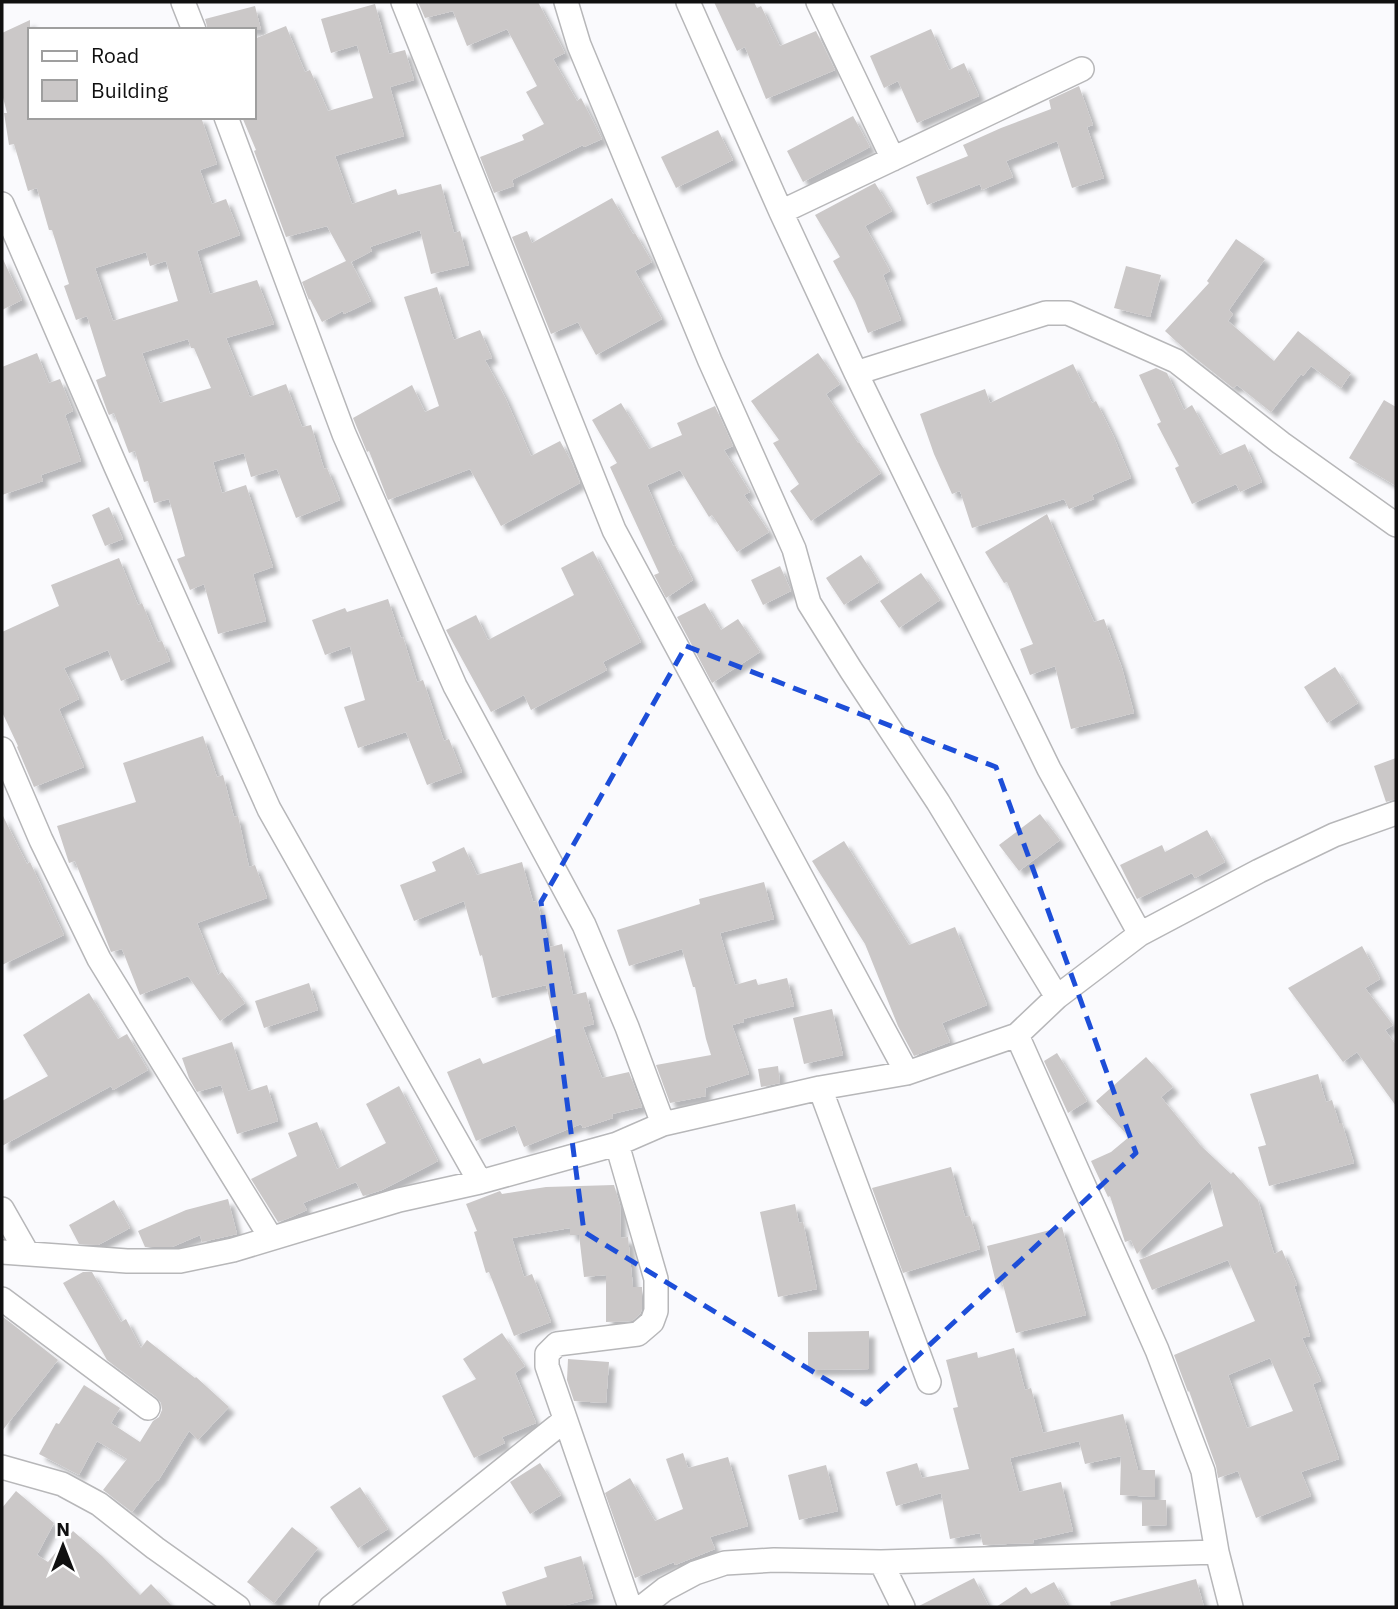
<svg xmlns="http://www.w3.org/2000/svg" width="1398" height="1609" viewBox="0 0 1398 1609" font-family="'IBM Plex Sans',sans-serif">
<defs>
<filter id="shadow"><feDropShadow dx="6" dy="6" stdDeviation="2" flood-color="#0004"/></filter>
</defs>
<rect width="100%" height="100%" fill="#fafafd"/>
<path fill="#cbc8c8" fill-rule="evenodd" filter="url(#shadow)" d="M418,2H538L565,53L553,59L577,101L581,98L602,139L584,147L583,145L512,180L514,186L494,193L480,157L524,140L522,135L544,124L526,92L537,86L507,29L467,46L453,11L425,18Z
M714,2H754L757,8L761,6L780,46L816,31L835,70L766,99L745,47L737,51Z
M375,4L389,54L405,50L414,80L390,87L404,136L335,156L352,204L396,189L398,195L441,184L454,233L460,231L469,265L431,274L420,230L370,247L372,251L351,262L371,301L344,314L343,311L322,322L310,299L309,300L302,282L346,261L327,226L286,237L254,151L256,150L242,117H254V39L286,26L305,72L310,70L328,111L373,98L357,45L331,53L321,19Z
M255,6L261,30H208L205,19Z
M30,20V117H201L217,164L200,170L212,204L226,199L240,235L197,251L210,294L257,280L274,324L226,338L250,397L286,384L302,427L311,425L324,469L327,468L340,500L296,518L277,469L251,477L244,453L213,462L222,493L246,485L273,567L253,574L266,621L218,634L204,584L190,590L177,559L185,556L169,499L154,503L148,481L144,482L135,451L129,453L114,413L109,415L108,413L96,380L106,376L87,316L76,320L64,286L69,284L52,230H49L37,188L28,191L14,144L9,145L4,113H7L2,94V33ZM146,252L150,266L166,261L178,301L113,321L95,268ZM188,339L191,348H194L211,388L160,403L142,353Z
M931,29L949,70L964,63L979,96L917,123L898,81L884,88L870,56Z
M1079,86L1093,125L1087,127L1104,178L1072,188L1057,141L1006,161L1013,177L982,190L980,184L927,205L916,177L968,156L963,145L1001,128L1051,109L1049,100Z
M853,116L870,147L803,182L787,151Z
M718,130L733,160L676,188L661,157Z
M875,183L892,211L865,226L890,271L883,275L901,320L868,333L855,301L833,261L840,257L815,215Z
M612,198L633,234L635,233L652,262L635,271L662,319L596,355L578,322L551,334L512,237L527,231L532,243Z
M1236,239L1265,259L1229,310L1233,314L1228,321L1274,361L1298,331L1351,373L1341,388L1311,366L1303,376L1301,374L1271,412L1237,385L1233,388L1189,353L1165,331L1209,283L1207,281Z
M2,257L22,300L2,310Z
M1126,266L1161,275L1150,317L1114,308Z
M437,287L454,340L480,330L492,358L485,360L505,397L531,456L560,441L572,463L580,483L501,526L470,469L388,500L369,451L367,452L353,418L412,385L425,412L439,406L404,297Z
M37,353L49,383L60,379L73,411L65,415L81,461L41,475L43,481L2,495V367Z
M818,353L840,384L826,394L858,443L859,442L881,473L811,521L790,491L799,484L773,443L779,440L751,401Z
M1073,364L1092,403L1096,401L1113,435L1131,478L1092,495L1094,499L1069,509L1064,499L972,528L960,491L952,494L934,454L920,414L985,389L990,403Z
M1156,368L1167,373L1184,410L1192,405L1220,455L1245,444L1262,482L1240,492L1236,484L1192,504L1175,468L1179,466L1157,424L1161,422L1139,375Z
M1384,400L1396,407V486L1349,458Z
M621,403L649,449L682,435L677,423L715,406L733,446L724,450L750,492L744,495L769,532L737,552L712,515L709,517L680,470L647,485L673,546L675,545L693,580L666,598L654,575L659,573L610,467L617,463L592,420Z
M109,507L123,539L105,546L92,515Z
M1047,514L1094,622L1104,619L1122,668L1134,713L1071,729L1055,666L1030,675L1020,649L1033,644L1007,582L1004,583L985,552Z
M593,551L641,642L603,662L607,670L531,710L524,695L491,712L446,630L476,615L488,640L574,595L561,568Z
M861,555L879,582L844,605L826,578Z
M119,558L138,605L142,603L158,642L162,641L170,661L121,681L108,650L64,668L79,699L59,709L84,767L34,787L17,747L18,746L2,712V632L59,606L51,585Z
M780,566L791,591L763,605L751,580Z
M921,573L940,600L899,628L880,601Z
M388,599L401,638L403,637L417,682L423,680L444,741L449,739L462,772L427,785L406,732L358,748L344,707L365,700L350,646L325,655L312,620L345,608L347,612Z
M705,603L721,630L738,619L760,652L712,683L677,617Z
M1335,667L1358,703L1327,723L1304,687Z
M203,736L217,777L223,775L234,817L238,816L249,867L255,865L267,898L197,923L218,975L222,972L245,1003L220,1021L188,976L140,995L122,949L111,952L75,861L69,863L57,826L136,802L123,763Z
M1396,758V799L1386,802L1374,766Z
M2,814L27,864L30,862L64,935L2,965Z
M1040,814L1060,840L1019,871L999,845Z
M1207,830L1225,862L1195,878L1192,873L1137,899L1120,865L1162,845L1165,852Z
M844,841L909,945L955,927L987,1005L942,1023L950,1042L914,1056L898,1026L865,944L812,861Z
M464,847L477,875L522,862L533,902L537,901L550,947L562,944L573,995L586,992L594,1024L583,1027L602,1078L629,1072L642,1107L612,1114L613,1118L583,1128L581,1124L524,1147L515,1125L476,1141L447,1072L480,1058L483,1064L558,1034L546,985L492,998L482,955L480,956L464,901L414,921L400,885L436,871L432,862Z
M764,882L774,919L720,933L735,985L756,979L758,985L787,978L794,1006L743,1019L744,1022L732,1025L749,1074L705,1088L706,1096L670,1103L656,1065L711,1055L706,1039L695,987H693L682,949L629,966L617,930L700,904L699,899Z
M1362,946L1380,979L1365,988L1393,1025L1385,1030L1396,1045V1106L1357,1052L1343,1062L1288,988Z
M309,983L318,1010L264,1028L255,1001Z
M89,993L118,1039L127,1034L148,1070L113,1090L111,1086L2,1146V1101L48,1076L23,1035Z
M832,1009L843,1055L804,1064L793,1018Z
M232,1042L248,1091L267,1085L278,1121L237,1134L221,1085L197,1092L189,1078L182,1058Z
M1057,1053L1087,1101L1068,1113L1044,1061Z
M1146,1057L1173,1087L1161,1097L1201,1146L1231,1174L1233,1172L1258,1200L1274,1254L1282,1250L1297,1285L1294,1286L1310,1336L1302,1338L1321,1381L1313,1384L1339,1459L1301,1472L1311,1496L1256,1518L1238,1471L1218,1478L1216,1466L1189,1391L1188,1392L1174,1355L1255,1321L1228,1260L1152,1290L1139,1260L1223,1226L1210,1181L1137,1254L1131,1240L1125,1242L1110,1196L1108,1197L1091,1161L1111,1152L1129,1137L1096,1101ZM1270,1358L1293,1411L1247,1428L1228,1375Z
M778,1066L780,1083L761,1087L758,1069Z
M1318,1074L1326,1102L1332,1100L1339,1123H1342L1354,1163L1269,1186L1258,1147L1266,1145L1250,1094Z
M399,1086L438,1161L382,1190L363,1196L356,1182L303,1203L307,1210L289,1218L278,1222L251,1179L297,1156L288,1133L317,1122L337,1169L386,1143L366,1104Z
M951,1167L965,1217L970,1216L980,1249L903,1273L872,1188Z
M614,1185L620,1205L621,1238L628,1237L633,1287H642V1309L640,1314L632,1321L606,1322V1275L584,1277L579,1235H570V1228L512,1238L524,1277L532,1274L551,1322L514,1336L489,1272L486,1273L474,1232L477,1231L466,1204L500,1191L502,1194L546,1187Z
M228,1199L237,1234L202,1242L200,1235L172,1247H145L138,1231L186,1210Z
M114,1200L130,1228L98,1245L79,1244L69,1225Z
M795,1204L799,1223L803,1222L817,1289L778,1297L760,1212Z
M1062,1227L1086,1315L1016,1333L1002,1281L996,1283L987,1246Z
M83,1272H92L121,1322L126,1319L141,1348L147,1340L195,1378L196,1377L229,1407L198,1440L189,1431L158,1481L157,1480L132,1512L103,1490L127,1459L97,1441L79,1475L39,1454L56,1423L59,1424L84,1385L120,1408L111,1423L140,1442L153,1421L159,1417L162,1410L161,1403L156,1397L107,1360L63,1283Z
M2,1316L58,1360L2,1431Z
M869,1331V1369L808,1370V1332Z
M502,1333L525,1366L515,1373L536,1423L502,1437L505,1443L474,1458L442,1396L476,1379L463,1359Z
M1014,1348L1025,1390L1031,1388L1043,1433L1123,1414L1138,1470H1155V1497L1120,1495L1121,1456L1085,1464L1079,1441L1010,1458L1019,1492L1061,1482L1073,1531L1033,1540L1034,1543L983,1545L980,1533L950,1539L941,1493L896,1506L886,1472L917,1463L922,1478L969,1469L953,1408L958,1407L946,1360L977,1352L978,1358Z
M568,1359L609,1362L606,1403L574,1401L567,1380Z
M683,1453L688,1468L728,1457L748,1526L710,1537L715,1549L675,1565L674,1562L635,1578L605,1493L630,1478L655,1521L683,1509L666,1459Z
M540,1463L561,1495L530,1514L510,1482Z
M826,1465L838,1511L799,1520L788,1475Z
M360,1487L388,1529L358,1548L330,1507Z
M16,1491L54,1523L37,1555L48,1562L73,1531L102,1556L140,1595L151,1584L173,1607H2V1508Z
M1142,1500H1166L1167,1525L1142,1526Z
M292,1527L318,1548L274,1603L247,1582Z
M581,1556L593,1598L559,1607H507L502,1592L547,1577L544,1567Z
M974,1578L989,1607H917Z
M1196,1579L1204,1607H1111L1110,1602Z
M1054,1582L1068,1607H996L1026,1587L1031,1594Z"/>
<g fill="none" stroke-linecap="round" stroke-linejoin="round">
<g stroke="#b7b7b9" stroke-width="26">
<path id="street" d="M183,2L194,30
M403,2L614,530L907,1073
M566,2L579,45L710,361L794,549L809,603L851,670L938,802L1057,997
M688,2L781,212L856,373L1049,769L1140,934
M818,2L893,159
M2,204L116,467L269,809L480,1182
M781,212L1082,69
M856,373L1046,313H1068L1176,361L1281,443L1396,525
M2,749L41,840L99,959L271,1238
M1017,1035L1157,1350L1203,1471L1217,1552L1231,1607
M820,1088L929,1382
M663,1124L820,1088L907,1073L1017,1035L1057,997L1140,934L1259,871L1334,835L1396,813
M617,1144L656,1279V1311L652,1322L638,1334L557,1344L547,1354V1366L630,1607
M2,1209L27,1253
M2,1252L127,1261H180L233,1250L399,1200L480,1182L617,1144L663,1124L627,1027L584,925L455,686L344,434L226,117
M2,1299L148,1408
M2,1467L62,1484L99,1504L155,1548L238,1607
M881,1562L903,1607
M331,1607L565,1420
M642,1607L665,1589L695,1573L725,1563L774,1560L881,1562L1217,1552"/>
</g>
<use href="#street" stroke="#fff" stroke-width="23"/>
</g>
<path fill="none" stroke="#1d4ed8" stroke-width="5" stroke-dasharray="14 9" stroke-linejoin="round" d="M686,646L996,767L1136,1153L866,1404L584,1232L541,902Z"/>
<rect width="1398" height="1609" fill="none" stroke="#101010" stroke-width="7"/>
<rect x="28" y="28" width="228" height="91" fill="#ffffff" stroke="#9f9f9f" stroke-width="2"/>
<rect x="42" y="51" width="35" height="10" fill="#ffffff" stroke="#9f9f9f" stroke-width="2"/>
<text x="91" y="63" font-size="21" fill="#101010">Road</text>
<rect x="42" y="80" width="35" height="21" fill="#cbc8c8" stroke="#9f9f9f" stroke-width="2"/>
<text x="91" y="98" font-size="21" fill="#101010">Building</text>
<g transform="translate(63 1546)" stroke="#ffffff" stroke-width="5" paint-order="stroke">
<path d="M0-5L12 26L0 18L-12 26Z" fill="#101010"/>
<text y="-10" font-size="19" font-weight="bold" text-anchor="middle" fill="#101010">N</text>
</g>
</svg>
